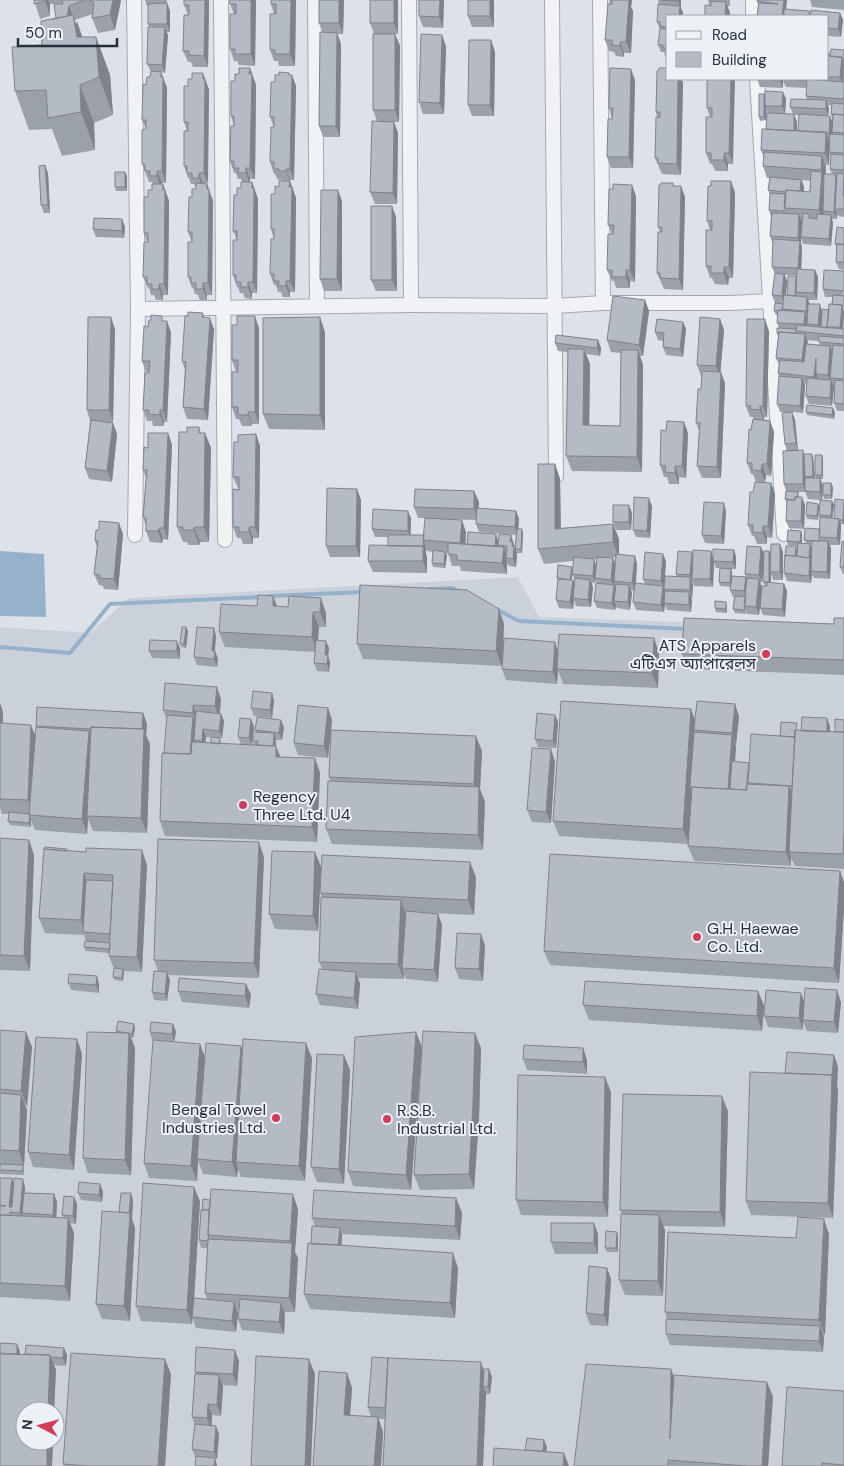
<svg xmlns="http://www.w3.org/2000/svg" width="844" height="1466" viewBox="0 0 844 1466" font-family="'DM Sans','Noto Sans Bengali',sans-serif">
<rect width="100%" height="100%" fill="#dde2e8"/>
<path fill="#cbd1da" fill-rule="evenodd" d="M518,577L539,617L844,628V1466H0V627L90,633L129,598ZM25,1411H55V1441H25Z"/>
<path fill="#96b2ca" d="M0,551L44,554L46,617L0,616Z"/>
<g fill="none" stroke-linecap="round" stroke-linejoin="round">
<path stroke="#96b2ca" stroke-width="4" d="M429,589L452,588L461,592
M269,596L364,592
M496,609L519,621L686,629
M0,647L70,653L110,604L262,597"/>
<g stroke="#a2a9b2" stroke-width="16">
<path id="minor" d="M134,0L138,309L135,535
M221,0L225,540
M315,0L317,306
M409,0L411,305
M552,0L556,476
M600,0L603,303
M753,0V16
M757,79L784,534
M138,309L411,305L554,306L603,303H730L770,301"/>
</g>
<use href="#minor" stroke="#f0f2f6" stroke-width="14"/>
</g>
<path fill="#9ba1a9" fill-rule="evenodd" d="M34,0H121L115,30L98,33L92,18L93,14L75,20L82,37H96L110,75L113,115L94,123L95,150L62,156L52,129L29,130L15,91L42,45L53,19L56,18V4H50V16L40,19Z
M145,0H167V3L170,11V32H166L168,35L165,73L161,72L167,88L166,183H162L161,184H163L169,201L168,295H163V300H156L154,295H151L149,288H148L143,277L147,242L144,233L148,197L152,190L153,184L152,182H149L142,164L146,129L142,120L146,85L150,77L151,72L147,64L149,27L148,24V6H147Z
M209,0L208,67H193L191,62H188L183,51L188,15L184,5Z
M256,0L255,66L239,65L237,61H234L230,49L234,14L230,4Z
M271,0H296L295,66H279L278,61H274L270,50L274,14L271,4Z
M344,0L343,34H337L341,44L340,137H323L319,126L322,32L319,23Z
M370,0H398V34H374L370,23Z
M419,0H444L443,28L423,27L419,16Z
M468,0H494V27H472L468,16Z
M609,0H632L631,7L633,11L631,53H624V57L616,56L614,52L609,51L605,40L610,4Z
M658,0H681V8L683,13V16H668V56H665L664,52H661L658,45L660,29L657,22L659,4Z
M708,0H730V6H727L730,13L711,6V5H709Z
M757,0H787L786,9L809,11L810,14L811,10L840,13L843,20L841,37L828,36V16H757L758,5Z
M810,0H844V10L812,7Z
M395,34L400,46L399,122H392H394L398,133L397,204H375L370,192L377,121L373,110Z
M491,40L495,52L494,116H472L468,105Z
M446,46L444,114H423L419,102Z
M844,50V217L838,216L837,214V219H832L833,223L831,246L803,244L801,238V243L802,248L801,269L815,270L818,277L817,300H808L810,304L822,311L829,310L832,304V297H825L823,289L844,271L843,329H844V411H837L834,403L835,386L833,385L834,387L832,406L809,404L806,396L807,384L804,383L805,385L803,413L792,412L795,420L798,450L804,454L813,457L815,478H816L815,475L823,459V479H820L823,486L822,500L808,499L805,492H798L799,497L805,505L804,529L789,528L786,521L787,503L785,499L786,491L784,484L787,450L785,444L791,412H780L777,404L779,377L778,373L779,365L776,358L778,337L777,333L779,328L777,323L778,315H776L774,311L783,304L775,303L772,295L775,274L772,267L773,244L770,236L771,217L769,210L770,195L768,190L770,178H767L763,166L764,158L761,150L766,129L793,114L790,107L807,99L806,96L807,88L786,87L783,81V88L760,87L757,79H828V53H829L830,56ZM828,105H832L831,114L832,118V121L828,116L829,108ZM794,115H799L798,131H797V122ZM829,152L831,156L830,169L832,174H826V167L825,165H829ZM802,180L811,181L810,192L804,191V187ZM785,275H797V279L796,276L787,295H786L787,281ZM807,340L819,341L820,345L807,344Z
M250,68L256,85L255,179H250V182H252L258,199L257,293H252V299L245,298L243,293H240L238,287H237L233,275L237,240L233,231L237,195L241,188L242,182L241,179H238L236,173H234L230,161L234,126L231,116L235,81L239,74Z
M203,73L209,90L207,184L213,201L212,295H207V300H200L198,295L195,294L193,288H192L188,277L192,242L188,232L192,197L196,189L194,184H191L189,178H188L184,166L187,131L184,122L188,86L192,79Z
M289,73L290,75H292L296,86L294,180H290V182L296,198L295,292H290V297H283L281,292H278L276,285H274L270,274L274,239L271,229L275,194L282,181V180H278L275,174H274L270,162L274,127L270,117L275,82L279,75Z
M707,79L733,164H728V171H715L712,164H710L706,153L710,117L707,108Z
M635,80L633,168H611L607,157L612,119L609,108Z
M683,82L681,175L662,174L655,158L657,117L656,112Z
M783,92L786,99L785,114L768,113L766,108V120L760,121L759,117L764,94L765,97Z
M48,173L50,213H44L41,205Z
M127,176V191H116L115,187Z
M731,181L735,193L733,278H729L728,285L715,284L712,278H710L706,266L710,230L707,221L711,186Z
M673,183L674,186H681L685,197L683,290L664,289L657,273L660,232L658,227Z
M636,196L635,282L630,281V288H616L614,281H612L607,270L612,234L608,225Z
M342,201V291H324L320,279Z
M392,206L396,217L397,291H376L371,280Z
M122,219L125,227L124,238L96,237L93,229Z
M844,228V270L839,269L836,262L837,248L835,244Z
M645,300L649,311L643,356H640L643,365L642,472L572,471L566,456L568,352L558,351L555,343L598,340L601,348L600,356L586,354L590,364L589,425L620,426L621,353L611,352L607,340Z
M203,313L204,317L214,329L208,420L187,419L183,407L185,370L182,361L188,316Z
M720,319L724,330L720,372L725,383L721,478H702L697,466L699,431L696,423L701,389L702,376H701L697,365Z
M164,321L171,332L167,422H164V426H153L152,421H147L143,410L149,372H146L142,361L148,327Z
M683,322L686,329L683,357L666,355L663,347V341L658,340L655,332Z
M259,328V424H252V426H242L239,419H236L232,407L238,372H236L232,360Z
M115,329L113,422H102L113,423L117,434L112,482L89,479L85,468L90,421L87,410Z
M769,331L767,417H764V420L770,421L774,432L771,476L766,475L765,482H756L753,474H751L747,463L751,430L754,420L753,417H750L746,406Z
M325,332V430L269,429L263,414Z
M806,412H835L834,419L807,415Z
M199,427L201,433H205L211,448L209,542H200L199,545H188L187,542H183L177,527L187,432Z
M168,433L172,445L168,540L163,539L162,543L150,542L146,531V526L143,517L146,478L143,470Z
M688,433L686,478L679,477V484H669L667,477H664L660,465Z
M256,434L260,446L259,538H253V544H243L241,538H237L233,527L239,490L233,477Z
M555,464L560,479L561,528L613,524L619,539V555L635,556L637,564L636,584H645L643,579L666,561L665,576L677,577L676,574L693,555L713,556L734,550L736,557V569H731L732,572V576L746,577L747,581L745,574L761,547L764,553L769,551L771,555L783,552V580H773L771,573V583L784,584L787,591L785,617L763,615L760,608L762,589L759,615L747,614L746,610V614L735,613L733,609L734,597H733L730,590L731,587L720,586L719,582L720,568H716L714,563L713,587L694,586L693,582H692L693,585L692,598H691L692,600L691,612L667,610L665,605L664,612L636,610L633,602L634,591L631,590L632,593L630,610L617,608L616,606L615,610L597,608L594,601L597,584L596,579L595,583H592L593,587L591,607L576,606L574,600L573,609L559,608L556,600L558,582L557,578L572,567L573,570V561L544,564L538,549ZM616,557V565L613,558H609ZM594,559H597L596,566ZM764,563L763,582L765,586L762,587L760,582H762ZM572,574L575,581V586L573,580H572Z
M771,483L775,494L772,538L767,537V544H757L754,536H752L748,525L753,492Z
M833,487L832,499H824L823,495Z
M357,489L361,500L360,557H330L326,546Z
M474,491L479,502L478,508L516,511L519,519L518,529L523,533L522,553H517L515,549L516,535L479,532L476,524V520L446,519L466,532L465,544L496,534L498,541L513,543V544L517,554L516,567L509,566L507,563V574L461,571L460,566H452L448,553H446L447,556L445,568L433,567L432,563L433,552L427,551L426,549V554L427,557V573L373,572L368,561L388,546V537H375L372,529L411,518V535H424L425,518H418L414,507Z
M844,500V524H841V526L840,545H830L831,549L830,579L814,578L812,575L811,583L787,581L784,573L796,546L797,550V556L798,546L788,545L787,541L801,531L802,535V543H806L804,540L820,529V519L819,515L832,501L834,505L832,518H834ZM806,544H812V548Z
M818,504L819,507L818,520L807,519L806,515Z
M629,505L632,513L631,530H616L613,522Z
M652,506L650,538L636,537L633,530Z
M726,511L724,544L705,543L702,535Z
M123,534L118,590L104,589L103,586L99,585L94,574L97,547L95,541Z
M844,542V574H843L840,567Z
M273,596L277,607L326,613V627H319L318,640L329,648L328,656L330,662L329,672L317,671L314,663L315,652L225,647L219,632L257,606Z
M727,606V613L716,612L715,608Z
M499,609L504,624L502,666L363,659L357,644Z
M844,618V675L688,669L682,654L834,624Z
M214,628L216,636L215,651L218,659L217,667L197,665L194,657Z
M188,631L186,648L182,647L180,644Z
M654,638L659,653L658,688L563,684L558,670L557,684L506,680L502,669L558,651Z
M180,648V659L152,658L149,651Z
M272,693L274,701L272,718L254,716L251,708Z
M221,699L220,714H221L224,721L222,738H220L221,744H241L238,737L251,719L254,727L252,745H254L253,741L256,732L255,730L284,727L282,740H276V746L280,757L315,758L320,773L317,842L165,836L160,821L167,720L163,710ZM206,737H211V743H205Z
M0,703L3,712V723L36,736V726L143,713L147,724L146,735L150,744L147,833L93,831L88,819L87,834L35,830L31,820V827L10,825L8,821L9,814H2L0,807Z
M328,708L332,720L331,730L482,751L480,789L485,802L483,850L332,844L326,829L330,781L329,777L331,730L328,758L298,755L294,743Z
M691,709L695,720L739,716L736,744H735L736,746L735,762L749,763L780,736L800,730L830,726V732H835L844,720V869L795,866L791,858V866L694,861L688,846V844L559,836L553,821Z
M555,715L558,722L556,748L538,747L535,739Z
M555,761L551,823L532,822L527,810Z
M0,838L34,855L30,971L0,970Z
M67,851L147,865L142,972L123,971V981L115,980L113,977L114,969L109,956V953L86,951L84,947L86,941L84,935L45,933L39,918Z
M315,852L321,867L318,931L275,929L269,914Z
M264,857L259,978L168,975L170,980L167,1001L154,1000L152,992L158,971L154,960Z
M476,877L474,915L431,913L438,914L442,925L438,982L406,979L404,974V979L358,978L360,984L358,1009L320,1005L316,994L322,969L319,962L322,897L320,893Z
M844,882V909L839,983L550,965L544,951Z
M485,945L483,981L459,979L455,968Z
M68,983L99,984V993L71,990Z
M246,984L251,995L249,1008L182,1002L178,991Z
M758,991L764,1006L762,1031L589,1020L583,1005Z
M801,993L804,1002H841L838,1033L807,1031L803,1022V1030L768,1027L764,1016Z
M173,1024L176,1032L174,1042L152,1040L150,1032Z
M135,1028L133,1038L131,1037L135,1048L131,1175L88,1173L83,1158L117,1033L116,1031Z
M0,1030L32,1047L27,1106H25L27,1110L24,1166H23L24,1169V1175L0,1174Z
M77,1039L82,1054L74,1170L33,1167L28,1152Z
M200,1044L205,1057L241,1046L242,1050L312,1058L305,1181L241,1177L238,1169L237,1177L203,1174L198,1161L197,1181L149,1178L144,1163Z
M422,1047L411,1190L353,1186L348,1171Z
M481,1048L479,1119L474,1189L420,1190L414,1175Z
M583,1048L587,1060V1074L527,1070L523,1059Z
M834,1055L838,1067L837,1086L838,1090L833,1218L751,1215L746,1201L785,1073Z
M350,1070L344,1184L317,1182L311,1167Z
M611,1092L608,1217L521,1215L516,1200Z
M728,1111L725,1227L663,1226L665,1230L663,1296L625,1295L619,1280L622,1214L620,1210Z
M0,1178L14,1184L25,1187V1193L54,1194L57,1202L56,1217L63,1218L62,1215L74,1197L77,1204L76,1224L70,1223L74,1233L70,1301L0,1297Z
M103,1191L102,1202L81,1200L78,1193Z
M131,1193L133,1201L132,1219L135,1228L130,1321L102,1319L96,1304L119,1212Z
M456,1198L462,1213L460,1240L342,1234V1246L458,1268L455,1318L310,1309L304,1294L311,1244L315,1226L312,1218Z
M200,1201L194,1299H207L205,1293L207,1248H201L199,1240L201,1210L298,1209L295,1252L298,1258L295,1312H284L285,1314L284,1334L242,1330L238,1319L239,1310L237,1309L238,1313L236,1332L196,1328L193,1319L192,1324L141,1321L136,1306Z
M598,1234V1254H555L551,1242Z
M829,1234L825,1335H823L824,1337L823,1352L670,1345L666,1334L667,1319L665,1312L796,1238Z
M618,1236V1252H607L605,1248Z
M607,1268L611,1279L608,1326L590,1325L586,1313Z
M17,1344L20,1352V1354L67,1355L66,1366L54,1365L56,1370L54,1411H25V1441H53L52,1466H0Z
M239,1361L237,1386L223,1385V1387L221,1416L212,1415V1426L219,1434L217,1459H215L217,1466L195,1457L192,1449L195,1426L192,1417L195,1374V1372Z
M489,1369L492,1377L490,1394H486L483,1466H383L385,1419H378L383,1432L381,1466H313L347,1373L352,1388L350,1416L371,1417L368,1407L484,1370Z
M171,1374L165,1466H64L63,1464Z
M674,1377L767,1382L773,1397L768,1466H574Z
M844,1391V1466H782Z"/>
<path fill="#7e838a" d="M45,0H48L50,4V16Z
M113,0H121L115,30L110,15Z
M205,0H209L208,67L204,56Z
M251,0H256L255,66L251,54Z
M291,0H296L295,66L290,54Z
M339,0H344L343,34L339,23Z
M394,0H398V34L394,23Z
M440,0H444L443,28L439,17Z
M490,0H494V27L490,16Z
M628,0H632L631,7L633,11L631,53L626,42Z
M678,0H681V8L683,13V16H679L680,7Z
M784,0H787L785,16H782Z
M726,2L730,13V16H725Z
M167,3L170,11V32L167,24Z
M69,6L76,25L77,21L82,36V40L87,54L67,18Z
M840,13L843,20L841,37L838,29Z
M165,27L168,35L165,73L162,65Z
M337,33L341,44L340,137L336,126Z
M395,34L400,46L399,122L395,110Z
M442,35L446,46L444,114L440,103Z
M96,37L110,75L113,115L99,77Z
M491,40L495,52L494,116L490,105Z
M620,42L624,53V57L620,46Z
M842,57L844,62L843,85L840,77Z
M250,68L256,85L255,179L250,168Z
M631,69L635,80L633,168L629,157Z
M161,72L167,88L166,183L162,171Z
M203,73L209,90L208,184L204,173Z
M289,73L292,79V75L296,86L294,180L290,169Z
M678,79H681L683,82L681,175L677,164Z
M731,79H735L733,164L729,153Z
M780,79H783V88L780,81Z
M80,85L94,123L95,150L81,112Z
M783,92L786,99L785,114L782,106Z
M764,94L765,98V106L766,108V120L764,117Z
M826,100L829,108L828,117L826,109Z
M794,114L797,122L796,139L794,131Z
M830,116L833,123L832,140L829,133Z
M394,122L398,133L397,204L393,193Z
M826,132L830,144L829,165L825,153Z
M724,153L728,164V171L724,160Z
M822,156L826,167L825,182L821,170Z
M45,165L48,173L50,213L48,205Z
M246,168L250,179V184L246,173Z
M286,169L296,198L295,292L290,281V182L286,171Z
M157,171L162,183L161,188L157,176Z
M125,172L127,176V191L125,187Z
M822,172L826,183L823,211L824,214L823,221L819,210Z
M199,173L203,184V190L199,178Z
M836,174L838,182L835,209L837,214V219L834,212Z
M801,180L804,187L803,201L800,193Z
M731,181L735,193L733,278L729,267Z
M252,182L258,199L257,293L253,282Z
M163,184L169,201L168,295L164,284Z
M207,184L213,201L212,295L208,283Z
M632,185L636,196L635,282L630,270Z
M681,186L685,197L683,290L679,279Z
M338,190L342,201V291L337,279Z
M392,206L396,217L397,291L392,280Z
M799,214L802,222L801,243L802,248L801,275L798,268L799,243L798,238Z
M831,215L833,223L831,246L829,239Z
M122,219L125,227L124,238L122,231Z
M724,267L729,278L728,285L724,273Z
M626,270L630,281V288L626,277Z
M815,270L818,277L817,300L814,293Z
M784,274L787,281L784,304L782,296Z
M796,276L797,280L796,301L795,297Z
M286,281L290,292V297L286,286Z
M248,282L252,293V299L248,287Z
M203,283L207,295V300L203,289Z
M159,284L163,295V300L159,289Z
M807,297L810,305L809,319L806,311Z
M645,300L649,311L643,356L639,345Z
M820,304L822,312L821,333L818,325Z
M842,305L844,312L843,335L840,327Z
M805,312L807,320V332L804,324Z
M255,316L259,328V424L255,412Z
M111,317L115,329L113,422L109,410Z
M320,317L325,332V430L320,415Z
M210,318L214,329L208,420L204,409Z
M720,319L724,330L720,377L716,366Z
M765,319L769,331L767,417L763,406Z
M167,321L171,332L167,422L163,410Z
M683,322L686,329L683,357L680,349Z
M805,334L808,342L805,368L802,360Z
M598,340L601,348L600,356L597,348Z
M830,346L833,354L830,378V383L828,375Z
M584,349L590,364L589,440L583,425Z
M638,350L643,365L642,472L637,457Z
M816,358V374L818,379L817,385L814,377Z
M721,372L725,383L721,478L717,467Z
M802,378L805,385L803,413L800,406Z
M831,380L834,387L832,406L830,398Z
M760,406L764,417V421L760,410Z
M833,408L835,412L834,419L832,415Z
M160,410L164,422V426L160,415Z
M248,412L252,424V426L248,415Z
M792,412L795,420L798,451L796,443Z
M770,421L774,432L771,476L767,464Z
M684,422L688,433L686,478L682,466Z
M113,423L117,434L112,482L107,471Z
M168,433L172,445L168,540L164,528Z
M205,433L211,448L209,542L204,527Z
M256,434L260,446L259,538L255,527Z
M803,450L805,458L806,492L803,484Z
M812,454L813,457L815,480L813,476Z
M822,455L823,459V479L822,475Z
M555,464L560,479L561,543L555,529Z
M762,464L766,475L765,482L761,471Z
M675,466L679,477V484L675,473Z
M820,478L823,486L822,500L820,492Z
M771,483L775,494L772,538L768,526Z
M831,483L833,487L832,499L831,495Z
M357,489L361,500L360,557L356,546Z
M474,491L479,502L478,520L474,509Z
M802,497L805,505L804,529L801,521Z
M649,498L652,506L650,538L647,531Z
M832,501L834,505L832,520L831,516Z
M844,501V524L843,520Z
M724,503L726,511L724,544L721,536Z
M818,504L819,507L818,520L817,516Z
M629,505L632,513L631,530L629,522Z
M408,511L411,518L410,538L408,531Z
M516,511L519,519L518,535L515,527Z
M839,519L841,526L840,545L837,538Z
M462,520L466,532L465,554L460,543Z
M119,523L123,534L118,590L114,579Z
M613,524L619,539V557L613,542Z
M763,526L767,537V544L763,533Z
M194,527L200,542L199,545L194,530Z
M249,527L253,538V544L249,532Z
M159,528L163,539L162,543L158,531Z
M522,529L523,533L522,553L521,549Z
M801,531L802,535V546L800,542Z
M496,534L498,541L497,556L495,549Z
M511,535L517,554L516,567L513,559L510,542Z
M424,541L426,549V554L427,557V573L423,561Z
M828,541L831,549L830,579L827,572Z
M780,544L783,552V580L780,572Z
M810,544L812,548L811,558L813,565L811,571L812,575L811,583L809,576V559Z
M796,546L797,550L796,562L795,558Z
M504,547L508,558H506L507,563V574L502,563Z
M761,547L764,555L762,582L759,575Z
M734,550L736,557V569L733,562Z
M711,551L714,559L713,561L714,563L713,587L710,579Z
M769,551L771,555V586L769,582Z
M445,552L447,556L445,568L444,564Z
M692,552L694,560L692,579L693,582L690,575Z
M663,554L666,561L664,588L666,594L664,603L665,605L664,612L661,605L663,587L661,581Z
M635,556L637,564L635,591L632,583Z
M613,558L616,566L614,586L617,593L614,601L616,606L615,610L612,603L614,586L611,580Z
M594,559L597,567L595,583L593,576Z
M572,567L573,571L571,584L570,580Z
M731,569L732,572L731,587L730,583Z
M690,577L693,585L692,598L690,590Z
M746,577L749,585L747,599L744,591Z
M759,579L762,587L759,615L756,607Z
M573,580L576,588L573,598L574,600L573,609L570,602Z
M590,580L593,587L591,607L588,600Z
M784,584L787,591L785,617L782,609Z
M629,585L632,593L630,610L628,602Z
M689,592L692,600L691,612L689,605Z
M273,596L279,611L273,606Z
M321,598L326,613V627L320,612Z
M726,602L727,606V613L726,609Z
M499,609L504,624L502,666L496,651Z
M313,612L319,627L317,652L312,637Z
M186,627L188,631L186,648L184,644Z
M214,628L216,636L214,659L212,651Z
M654,638L659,653L658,688L652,673Z
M177,641L180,648V659L177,651Z
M326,641L329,648L328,656L330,662L329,672L327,664L325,655Z
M555,642L559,654L557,684L553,672Z
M215,651L218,659L217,667L214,659Z
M217,687L221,699L219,718L215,706Z
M272,693L274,701L272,718L270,710Z
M0,703L3,712L0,799Z
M735,704L739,716L736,744L732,733Z
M193,705L197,716V724L193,713Z
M328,708L332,720L328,758L324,746Z
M691,709L696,724L694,730L696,734L690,787L692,793L689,844L683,829Z
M143,713L147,724L146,735L150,744L147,833L141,818L142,732Z
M221,714L224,721L222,738L219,731Z
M555,715L558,722L556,748L553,741Z
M193,717L197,728L194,740L196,746L190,757Z
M827,718L830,726L829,745L827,737Z
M251,719L254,727L252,745L249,738Z
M281,720L284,727L282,740L279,733Z
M31,725L37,740L34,815L28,800Z
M203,729L206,737L205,749L202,741Z
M89,731L94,746L87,816L88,819L87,834L82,819Z
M274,733L276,741V746L282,761L281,772L273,751Z
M732,735L736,746L733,791L728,790Z
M476,736L482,751L480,789L485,802L483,850L478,835L479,797L474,784Z
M551,749L555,761L551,823L546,812Z
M315,758L320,773L317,842L312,827Z
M789,786L795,801L789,852L791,858V866L786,852Z
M30,816L31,820V827L29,823Z
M29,840L34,855L30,971L24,956Z
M259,842L264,857L259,978L254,963Z
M142,850L147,865L142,972L137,957Z
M315,852L321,867L318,931L313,916Z
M470,862L476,877L474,915L468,900Z
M840,871L844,882V909L839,983L834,968Z
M84,873L89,888L85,932L81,920Z
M401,900L406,915L402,968L404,974V979L398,964Z
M438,914L442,925L438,982L434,970Z
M481,934L485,945L483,981L479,969Z
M123,969L124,973L123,981L122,978Z
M167,972L170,980L167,1001L165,994Z
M356,972L360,984L358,1009L354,998Z
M97,976L99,984V993L96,985Z
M246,984L251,995L249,1008L245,996Z
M837,990L841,1002L838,1033L834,1022Z
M758,991L764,1006L762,1031L757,1016Z
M801,993L805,1004L803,1020V1030L799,1018Z
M134,1024L135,1028L133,1038L132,1034Z
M173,1024L176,1032L174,1042L172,1034Z
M26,1032L32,1047L27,1106L21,1091Z
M416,1032L422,1047L411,1190L406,1175Z
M129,1033L135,1048L131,1175L125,1160Z
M475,1033L481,1048L479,1119L474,1189L469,1174Z
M77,1039L82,1054L74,1170L69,1155Z
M306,1043L312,1058L305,1181L299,1166Z
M200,1044L205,1058L197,1159L198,1161L197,1181L191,1166Z
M241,1046L246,1061L236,1162L238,1169L237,1177L232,1162Z
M583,1048L587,1060V1074L583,1062Z
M344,1055L350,1070L344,1184L339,1169Z
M834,1055L838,1067L837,1086L838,1090L833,1218L828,1203L832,1075Z
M605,1077L611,1092L608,1217L603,1202Z
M21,1095L27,1110L24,1166L19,1151Z
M722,1096L728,1111L725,1227L720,1212Z
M12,1178L14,1186L12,1212L9,1207Z
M23,1179L25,1187L23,1213H22L23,1215V1220L20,1213Z
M100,1184L103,1191L102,1202L99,1195Z
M194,1187L200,1201L193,1317H192V1324L187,1310Z
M131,1193L133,1201L132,1219L135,1228L130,1321L124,1306Z
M54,1194L57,1202L56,1223L53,1215Z
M293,1194L298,1209L295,1252L298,1258L295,1312L289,1298L292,1247L290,1241Z
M74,1197L77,1204L76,1224L73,1216Z
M456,1198L462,1213L460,1240L455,1226Z
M659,1215L665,1230L663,1296L658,1281Z
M68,1218L74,1233L70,1301L65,1286Z
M824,1219L829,1234L825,1335L819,1320Z
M594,1223L598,1234V1254L594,1243Z
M340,1228L342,1236L340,1259L338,1251Z
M617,1232L618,1236V1252L616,1248Z
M453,1253L458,1268L455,1318L450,1303Z
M607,1268L611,1279L608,1326L604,1315Z
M234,1302L238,1313L236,1332L232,1321Z
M281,1303L285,1314L284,1334L279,1322Z
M820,1326L824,1337L823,1352L819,1341Z
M17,1344L20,1352V1362L17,1354Z
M64,1348L67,1355L66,1366L63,1358Z
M235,1350L239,1361L237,1386L233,1374Z
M50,1355L56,1370L54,1411H48Z
M165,1359L171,1374L165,1466H158Z
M309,1359L315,1374L311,1466H305Z
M481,1362L486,1377L483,1386L486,1394L483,1466H477Z
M489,1369L492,1377L490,1394L488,1387Z
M671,1369L677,1384L670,1439Z
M347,1373L352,1388L349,1430L344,1415Z
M219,1375L223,1387L221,1416L217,1405Z
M767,1382L773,1397L768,1466H762Z
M208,1404L212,1415L211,1430L207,1418Z
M378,1417L383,1432L381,1466H374Z
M216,1426L219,1434L217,1459L214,1452Z
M544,1440L547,1447L545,1461L542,1454Z
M47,1441H53L52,1466H47Z
M564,1453L569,1466H563Z
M215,1458L217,1466H214Z"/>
<path fill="#b4bbc5" stroke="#7e838a" d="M34,0H45V1L34,4Z
M62,0H85L69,6L67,16L53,19L56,18L54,4H63Z
M89,0H113L110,15L92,18L94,3Z
M184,0H205L204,56L189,55V51H183L184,15H189V5H184Z
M230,0H251V54H235V49H230V14H236V4H230Z
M271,0H291L290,54H275V50H270V14H276V4H271Z
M319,0H339V23H319Z
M370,0H394V23H370Z
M419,0H440L439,17L419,16Z
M468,0H490V16H468Z
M612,0H629L626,42H620V46L612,45V40H605L608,4H612Z
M661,0H678V1Z
M757,0H784L782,16H757L759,3L778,4L757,1Z
M711,1L726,2L725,16H705V5L711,6Z
M167,3V24H148V4Z
M658,4L680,6L679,16H668V27L660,26V22H657Z
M784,9L809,11V16H784Z
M811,10L840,13L838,29L828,28V16H810Z
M73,15L77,37H96L99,77L80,85L81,112L48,118L46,90L15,91L12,47L42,45L41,21Z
M148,27H165L162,65L147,64Z
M660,28L668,29V48H663V45H658Z
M320,32L337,33L336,126H319Z
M373,34H395V110H373Z
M421,34L442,35L440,103L419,102Z
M469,40H491L490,105H468Z
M831,49L844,50V58L830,56Z
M828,53H829V56L842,57L840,77H828Z
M239,68H250L249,74H252L250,168H246V173H238L239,168H234V161H230L231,126H234V116H231V81H235V74H239Z
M610,68L631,69L629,157H607L608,119H612L613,108H609Z
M659,68H668V79H678L677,164L658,163V158H655L656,117H660V112H656L657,71L659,70Z
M151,71L161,72V77H163L162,171H157V176H150V171H145V165L142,164V130L146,129V120H142L143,84L146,85L147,77H150Z
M279,72L289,73V75H292L290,169H286V171H279V169H274V162H270L271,127H274V117H270L271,82H275V75H279Z
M192,73H203V79H205L204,173H199V178H192V173H187V166H184V131H188V122H184V86H188V79H192Z
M707,79H731L729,153H724V160H711V153H706V117H712V108H707Z
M757,79H780V81Z
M783,79H806L805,81Z
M807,79L844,82V99L806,96Z
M765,91L783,92L782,106H765Z
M759,94H764V117H759Z
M791,99L826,100V109L790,107Z
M832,103L844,104V115L831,114Z
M767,113L794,114V131L766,129Z
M799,114L830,116L829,133L798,131Z
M833,114L844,115V133L832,132Z
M372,121L394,122L393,193L370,192Z
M762,129L826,132L825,153L761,150Z
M830,134L844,135V153L829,152Z
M764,152L822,156L821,170L763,166Z
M831,154L844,155V170L830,169Z
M45,165L48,205H41L39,166Z
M811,171L822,172L819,210L785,208L786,190L810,192Z
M115,172H125V187H115Z
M837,173L844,174L843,196H844V209H835Z
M824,174H836L834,212L823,211Z
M770,177L801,180L800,191L786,190V192L768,190Z
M279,181H290L289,187H292L290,281H286V286H278L279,281H274V274H270L271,239H274V229H271V194H275V186L279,187Z
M711,181H731L729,267H724V273H711V266H706V230H712V221H707L708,186H711Z
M241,182H252V188H254L253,282H248V287H241V282H236V275H233V240H237V231H233L234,195H237V188H241Z
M196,183L207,184V189H209L208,283H203V289H196V283H191V277H188V242H192V232H188L189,197H192V189H196Z
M661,183H673V186H681L679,279L660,278V273H657L658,232H662V227H658L659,185H661Z
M152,184H163V190H165L164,284H159V289H152V284H147V277H143L144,242H148V233H144V197H148V190H152Z
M613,184L632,185L630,270H626V277H612V270H607L608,234H613L614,225H608L609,189H613Z
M321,190H338L337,279H320Z
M770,193L785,194L784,211L769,210Z
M371,206H392V280H371Z
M772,213L799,214L798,238L770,236Z
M803,213L809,214V218L817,219V214L831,215L829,239L801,237Z
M94,218L122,219V231L93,229Z
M837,227L844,228V244H835Z
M773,239L800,241L798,268L772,267Z
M837,244L844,245V262H836Z
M797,269L815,270L814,293L796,292Z
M824,270L844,271V291L823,289Z
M775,273L784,274L782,296L772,295Z
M788,276H796L795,296L787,295Z
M784,295L807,297L806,311L782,309Z
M833,295L844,296V306H842V305L832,304Z
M613,296L645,300L639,345L607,340Z
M775,303L783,304L782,310L774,311Z
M808,304H820L818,325L807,324Z
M829,304L842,305L840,327H827Z
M822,309L829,310L827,328L821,327Z
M778,310L805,312L804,324L777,323Z
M188,312L203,313L202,317L210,318L204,409L183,407L186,362L182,361L185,316H188Z
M151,315L162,316V321H167L163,410H160V415L149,414V410H143L145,373H149L150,361H142L144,326L148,327L149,320H151Z
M237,316H255V412H248V415H238V407H232V372H238V360H232V325H237Z
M88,317H111L109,410H87Z
M320,317V415L263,414V318Z
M700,317L720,319L716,366L697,365Z
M657,319L683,322L680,349L663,347L664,333L655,332Z
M747,319H765L763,406H760V410L750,409L751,406H746Z
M797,325L844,329V336L796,331Z
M777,328L796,329V333L779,332V333H777Z
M779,332L805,334L802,360L776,358Z
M556,335L598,340L597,348L555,343Z
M819,336L844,338V344L819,342Z
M806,344L830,346L828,375L816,374V358L814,377L778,373L780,360L804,362Z
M833,345L844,346V379L830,378Z
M568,349H584L583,425L620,426L621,350H638L637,457L566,456Z
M702,371L721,372L717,467L697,466L700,423H696L698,389H701Z
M779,376L802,378L800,406L777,404Z
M807,378L831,380L830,398L806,396Z
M835,380L844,381V404L834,403Z
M807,405L833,408L832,415L806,412Z
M792,412L796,443L785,444L782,413Z
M753,419L770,421L767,464H762L761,471L752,470V463H747L749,429L751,430Z
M91,420L113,423L107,471L85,468Z
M667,421L684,422L682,466H675V473L665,472L666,466L660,465L661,430L666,431Z
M187,427H199V433H205L204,527H194V530H183V527H177L179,432H187Z
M148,433H168L164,528H159L158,531H146V518L143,517L147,470H143L144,447L148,448Z
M256,434L255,527H249V532H239V527H233V489L239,490V477H233L234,442H238V435Z
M803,450V484H784L783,451Z
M804,454H812L813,476L805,477Z
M815,455H822V475H815Z
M538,464H555V529L613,524V542L538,549Z
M805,478H820V492L805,491Z
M755,482L771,483L768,526H763V533L753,532V525H748L750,492H753Z
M823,483H831V495H823Z
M327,488L357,489L356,546H326Z
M415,489L474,491V509L414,507Z
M786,491L798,492V497H795V500L785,499Z
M634,497L649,498L647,531L633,530Z
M795,497H802L801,521H786L787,500H795Z
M835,499L844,500L843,520H839V519L834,518Z
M820,500L832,501L831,516L819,515Z
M704,502L724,503L721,536L702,535Z
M807,502L818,504L817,516L806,515Z
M613,505H629V522H613Z
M477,508L516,511L515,527L476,524Z
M373,509L408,511V531L372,529Z
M820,517L839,519L837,538L819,537Z
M425,518L462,520L460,543L423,540Z
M99,521L119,523L114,579L100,578V575L94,574L98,541H95L96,530H99Z
M805,528L820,529L819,541L804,540Z
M517,529H522L521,549H515Z
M788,530L801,531L800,542L787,541Z
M468,532L496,534L495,546L467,544Z
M499,534L511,535L510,542H513L512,546L514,547L513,559L506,558L507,546L498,545Z
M388,535H424L423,548V546H388Z
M812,541H828L827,572L811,571Z
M842,541L844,542V567H840Z
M448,543L504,547L502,563L457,560V555L448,554Z
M798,543L810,544L809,558L797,556Z
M771,544H780V572H770Z
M369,545L423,546V561H368Z
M747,546L761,547L759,575L745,574Z
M786,546H796L795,556L785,555V557Z
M713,549L734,550L733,562L713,561Z
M433,550L445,552L444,564L432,563Z
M693,550L711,551L710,579H692Z
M678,551L692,552L690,575L676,574Z
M764,551H769V582H763Z
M645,552L663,554L661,581L643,579Z
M616,554L635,556L632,583L614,581Z
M785,555L810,558L809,576L784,573Z
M574,557L594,559L593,576L572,574Z
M597,557L613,558L611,580L595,578Z
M558,565L572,567L570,580L557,578Z
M720,568L731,569L730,583L719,582Z
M665,576L690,577V590L664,589Z
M732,576L746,577L744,591L730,590Z
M575,578L590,580L588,600L573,598Z
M747,578L759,579L756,607L744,606Z
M558,579L573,580L570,602L556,600Z
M767,582L784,584L782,609L760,608L762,586H767Z
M596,583L614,585L612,603L594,601Z
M635,583L663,586L661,605L633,602Z
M616,584L629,585L628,602L614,601Z
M360,585L467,590L499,609L496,651L357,644Z
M665,591L689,592V605L664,603Z
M258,595L273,596V606L288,607L289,596L321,598L320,612H313L312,637L219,632L221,604L257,606Z
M735,596L746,597L744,610L733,609Z
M715,601L726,602V609L715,608Z
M684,618L834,624V618H844V660L682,654Z
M182,627H186L184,644H180Z
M197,627L214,628L212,651H215L214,659L194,657Z
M559,634L654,638L652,673L557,669Z
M504,638L555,642L553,672L502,669Z
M150,640L177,641V651H149Z
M316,640L326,641L325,655H328L327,664L314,663Z
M165,683L217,687L215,706L193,705V713L163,710Z
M253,691L272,693L270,710L251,708Z
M561,701L691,709L683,829L553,821Z
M697,701L735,704L732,733L694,730Z
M298,705L328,708L324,746L294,743Z
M37,707L143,713L142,729L91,727V729L36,726Z
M196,711L221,714L219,731L203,729L202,741L194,740Z
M537,713L555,715L553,741L535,739Z
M167,715L193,717L190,754L164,753Z
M257,717L281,720L279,733L255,730Z
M802,717L827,718V732L801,731Z
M240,718L251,719L249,738L238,737Z
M835,719L844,720V732H835Z
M781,722L797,723L796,730H795V737L780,736Z
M0,723L31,725L28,800L0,799Z
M36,727L89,731L82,819L29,815Z
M91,727L144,729L141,818L87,816Z
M331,730L476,736L474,784L329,777Z
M795,730L844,732V831L843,854L789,852Z
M253,732L274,733L273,746L257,745L258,741H253Z
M694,732L732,735L728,789L690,787Z
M751,734L795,737L792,786L748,783Z
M211,737L220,738L219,744L211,743Z
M192,742L276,746V757L315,758L312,827L160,821L162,753L191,754Z
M532,748L551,749L546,812L527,810Z
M732,761L749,763L746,790L730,789Z
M328,781L479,787L478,835L326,829Z
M747,784L789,786L786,852L688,846L692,787L747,790Z
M9,812L30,814L29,823L8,821Z
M0,838L29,840L24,956L0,955Z
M158,839L259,842L254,963L154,960Z
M45,847L67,849L66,851L44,849Z
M86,848L142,850L137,957L109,956L113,875L84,873L81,920L39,918L44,849L86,852Z
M272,851L315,852L313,916L269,914Z
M550,854L840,871L834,968L544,951Z
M322,855L470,862L468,900L320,893Z
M86,880L113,881L110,934L83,932Z
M321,897L401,900L398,964L319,962Z
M406,911L438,914L434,970L402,968Z
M457,933L481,934L479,969L455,968Z
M85,941L110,943V949L84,947Z
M114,968L123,969L122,978L113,977Z
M319,969L356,972L354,998L316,994Z
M154,971L167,972L165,994L152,992Z
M69,974L97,976L96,985L68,983Z
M179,978L246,984L245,996L178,991Z
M585,981L758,991L757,1016L583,1005Z
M805,988L837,990L834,1022L803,1020Z
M766,990L801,993L799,1018L764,1016Z
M118,1021L134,1024L132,1034L116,1031Z
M151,1022L173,1024L172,1034L150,1032Z
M0,1030L26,1032L21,1091L0,1089Z
M423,1031L475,1033L473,1104L469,1174L414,1175Z
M87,1032L129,1033L125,1160L83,1158Z
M416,1032L406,1175L348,1171L355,1037Z
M36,1037L77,1039L69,1155L28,1152Z
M243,1039L306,1043L299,1166L236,1162Z
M153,1040L200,1044L191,1166L144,1163Z
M206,1043L241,1046L232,1162L197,1159Z
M524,1045L583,1048V1062L523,1059Z
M787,1052L834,1055L832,1076V1075L785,1073Z
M317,1054L344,1055L339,1169L311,1167Z
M750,1072L832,1075L828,1203L746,1201Z
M518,1075L605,1077L603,1202L516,1200Z
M0,1093L21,1095L19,1151L0,1150Z
M623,1094L722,1096L720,1212L620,1210Z
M0,1164L23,1165V1171L0,1170Z
M0,1178H12L9,1207H12L14,1178L23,1179L20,1213L10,1212V1215H0V1206H6L0,1205Z
M79,1182L100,1184L99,1195L78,1193Z
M143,1183L194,1187L187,1310L136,1306Z
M211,1189L293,1194L290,1241L208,1235Z
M314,1190L456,1198L455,1226L312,1218Z
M24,1193L54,1194L53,1215L22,1213Z
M121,1193H131L129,1213L119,1212Z
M64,1196L74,1197L73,1216L62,1215Z
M203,1199L210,1200L209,1210H202Z
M201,1210H209L208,1235L209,1239H208V1241L199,1240Z
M102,1211L130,1213L124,1306L96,1304Z
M621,1214L659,1215L658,1281L619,1280Z
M0,1215L68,1218L65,1286L0,1283Z
M798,1217L824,1219L819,1320L665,1312L668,1232L796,1238Z
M551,1223H594V1243L551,1242Z
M312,1226L340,1228L338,1245L311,1244Z
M606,1231L617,1232L616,1248H605Z
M208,1239L292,1243L289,1298L205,1293Z
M308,1243L453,1253L450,1303L304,1294Z
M589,1266L607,1268L604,1315L586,1313Z
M194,1298L234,1302L232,1321L192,1317Z
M240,1299L281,1303L279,1322L238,1319Z
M666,1319L820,1326L819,1341L666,1334Z
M0,1343L17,1344V1354L0,1353Z
M26,1345L64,1348L63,1358L51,1357L50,1355L25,1354Z
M196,1347L235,1350L233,1374L195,1372Z
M71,1353L165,1359L158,1466H88L63,1464Z
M0,1354L50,1355L48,1411H25V1441H47V1466H0Z
M256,1356L309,1359L305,1466H251Z
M372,1357L389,1358H388L385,1408L368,1407Z
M388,1358L481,1362L477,1466H383Z
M586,1364L671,1369L670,1439L674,1375L767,1382L762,1466H747L668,1460V1466H574Z
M484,1369H489L488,1387L483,1386Z
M319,1371L347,1373L344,1415L378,1417L374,1466H313Z
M195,1374L219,1375L217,1405L208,1404L207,1418L192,1417Z
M787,1387L844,1391V1465L822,1463V1466H782Z
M195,1424L216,1426L214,1452L192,1449Z
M527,1438L544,1440L543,1451L525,1450Z
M494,1448L564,1453L563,1466H493Z
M196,1456L215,1458L214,1466H195Z"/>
<g fill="#d43a5a" stroke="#ecf1f5" stroke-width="2">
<circle cx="766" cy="654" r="5"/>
<circle cx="243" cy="805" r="5"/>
<circle cx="697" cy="937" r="5"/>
<circle cx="276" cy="1118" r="5"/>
<circle cx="387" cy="1119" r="5"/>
</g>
<g text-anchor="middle" stroke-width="4" stroke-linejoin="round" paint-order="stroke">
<g font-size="16" fill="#26303f" stroke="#ecf1f5" text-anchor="start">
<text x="756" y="651" text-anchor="end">ATS Apparels<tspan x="756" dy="18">এটিএস অ্যাপারেলস</tspan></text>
<text x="253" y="802">Regency<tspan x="253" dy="18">Three Ltd. U4</tspan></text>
<text x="707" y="934">G.H. Haewae<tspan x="707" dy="18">Co. Ltd.</tspan></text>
<text x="266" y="1115" text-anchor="end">Bengal Towel<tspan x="266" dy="18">Industries Ltd.</tspan></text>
<text x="397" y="1116">R.S.B.<tspan x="397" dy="18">Industrial Ltd.</tspan></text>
</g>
</g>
<rect x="666" y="15" width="162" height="65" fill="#ecf1f5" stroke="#9da4ac"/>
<rect x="676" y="31" width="25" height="8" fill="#f0f2f6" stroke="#9da4ac"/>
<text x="712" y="40" font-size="15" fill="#26303f">Road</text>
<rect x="676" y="52" width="25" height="15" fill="#b4bbc5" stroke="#9da4ac"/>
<text x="712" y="65" font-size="15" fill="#26303f">Building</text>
<g transform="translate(40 1426) rotate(276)"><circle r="24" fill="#ecf1f5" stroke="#9da4ac"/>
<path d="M0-4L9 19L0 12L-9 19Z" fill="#d43a5a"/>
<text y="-8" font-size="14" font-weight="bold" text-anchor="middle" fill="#26303f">N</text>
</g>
<path d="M18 38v8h99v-8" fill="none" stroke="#26303f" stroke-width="2.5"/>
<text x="25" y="38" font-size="15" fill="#26303f" stroke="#ecf1f5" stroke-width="4" paint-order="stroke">50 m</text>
</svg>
